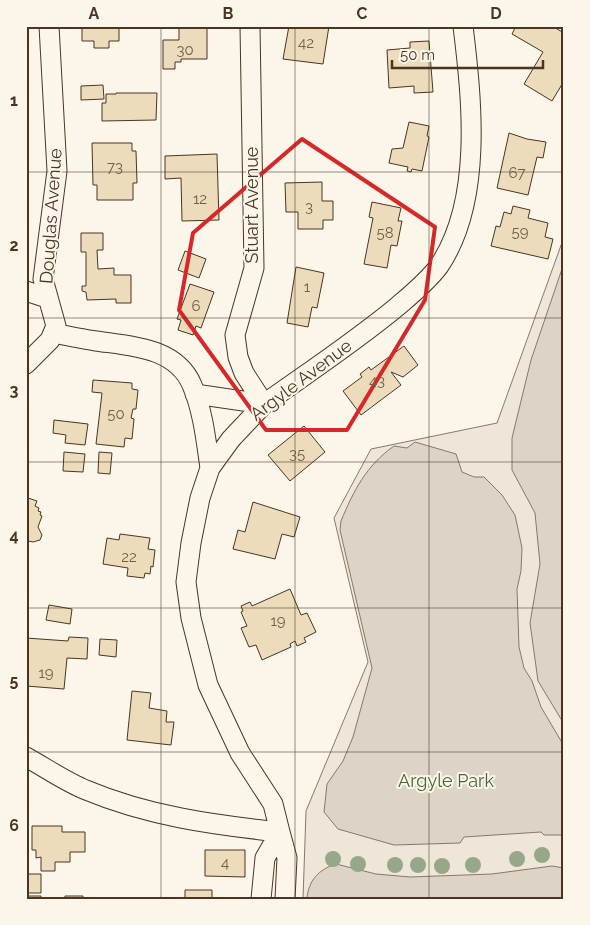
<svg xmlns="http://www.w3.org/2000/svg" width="590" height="925" viewBox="0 0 590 925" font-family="Raleway,sans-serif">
<rect width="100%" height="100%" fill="#fbf6e9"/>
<path fill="#ede6d9" stroke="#887966" d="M564,237V899H303L306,811L368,662L334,518L371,449L497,423Z"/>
<path fill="#dcd4c6" stroke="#887966" d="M564,263V724L538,681L530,623L540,564L535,513L512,470V438L531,360Z
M415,442L456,454L462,472L474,477H484L502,495L515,515L522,548L521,571L517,589L519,647L524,668L532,681L541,707L564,746V835H544L541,832L464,837L460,843L394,845L338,829L324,812L327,784L343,761L353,737L372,668L340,530L341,521C354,490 366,466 394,446L407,448Z
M336,864L376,874L410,877L492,874L552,866L564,868V899H307C308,881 319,869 336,864Z"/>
<path fill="#ecdcbc" stroke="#4a3520" d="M82,26H130L119,27V41H109V48H94V41H82Z
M179,26H207V59H181V62H175V69H163V40H179Z
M289,26H329L323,64L283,59Z
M516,26H552L564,33V81L552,101L524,84L543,52L512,34Z
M429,41L433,92L414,93V86L389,88L387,50L410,48V42Z
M103,85L104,99L81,100V86Z
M116,93H157L156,120L102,121V103H106V94H116Z
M409,122L429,126L427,136L429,137L422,171L412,169L411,172L407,171L408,167L389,163L392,149L403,148Z
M509,133L527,139L546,142L543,158L537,157L528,195L497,188Z
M92,143H132V151H136L137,183H133V200H97V185H93Z
M217,154L219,220L182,221L181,178L165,179V156Z
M322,182V201H333V220H323V229H298V212H286L285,183Z
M372,202L401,208L398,221H402L397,246L391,245L387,268L364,264L373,218L369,217Z
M513,206L530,210L528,218L548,223L545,237L553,239L548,259L491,246L496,226L500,227L504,212L511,214Z
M81,233H103V250H97L98,269L114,268V275H131V303H116V299L87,300L86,292L82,291V286H86V252H81Z
M185,251L206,259L199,278L178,270Z
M296,267L324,273L317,308L312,307L308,327L287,323Z
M190,284L214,292L201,328L196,326L193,335L178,330L181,320L177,319Z
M404,346L418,365L403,377L391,372L401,385L361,415L343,391L362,377L360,374L369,367L371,370Z
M93,380L132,383V389L138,390L136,409H133L131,418L134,419L132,439L125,438L124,447L96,444L102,393L92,392Z
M54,420L88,424L85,445L65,443L66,435L53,433Z
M304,426L325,452L290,481L268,455Z
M64,452L85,454L83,472L63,471Z
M99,452L112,453L110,474L98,473Z
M28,498L37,501L35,506L39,508L38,511L41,512L40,515L42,516L38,527L42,535L40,540L33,542L28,541L27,545L26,503Z
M253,502L300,517L294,537L282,534L275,559L233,549L238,530L245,532Z
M120,534L150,538L148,549L155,550L153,567L151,566L150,574L145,573L144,578L127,576L128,568L103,564L107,538L119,540Z
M290,589L301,615L307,613L316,632L304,638L306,642L297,646L295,641L290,644L291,647L262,660L256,645L249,647L241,628L247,626L241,612L243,611L241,606L250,602L252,606Z
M49,605L72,609L70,624L46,620Z
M69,637L88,638L87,659L67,658L64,689L26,686V638L68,641Z
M100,639L117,640L116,657L99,655Z
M132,691L151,693L149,708L167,711L166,722H174L171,745L127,740Z
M32,826H62V832H85V852H70V862H55V871H41V857L36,858V850H32Z
M205,850H245V877L205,876Z
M26,874H41V893H26Z
M185,890H212V899H185Z
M26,896H41V899H26Z
M65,896H83V899H65Z"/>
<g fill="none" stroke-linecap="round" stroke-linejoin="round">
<g stroke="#4a3520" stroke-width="21">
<path id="minor" d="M250,26L254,268L235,335L238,357L244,373L264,404
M26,291L47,298
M54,333C68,336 82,339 96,341C130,346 176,347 192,385C203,411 206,440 210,468
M26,364L50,340L56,326L43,279L57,171L49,26
M195,394L264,404
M26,757C46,768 66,782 86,790C148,816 214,825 280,832L273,804L240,753L208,685L191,618L186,582L191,543L200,498L210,468L231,439L264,404C309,372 356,341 398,306C412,294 428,281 439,266C483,201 472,100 463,26
M261,899L265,858L280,832L287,858L285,899"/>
</g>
<use href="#minor" stroke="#fbf6e9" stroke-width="19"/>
</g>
<g fill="#96a887">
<circle cx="542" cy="855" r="8"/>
<circle cx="333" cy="859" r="8"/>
<circle cx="517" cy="859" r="8"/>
<circle cx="358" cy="864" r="8"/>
<circle cx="395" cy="865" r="8"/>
<circle cx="418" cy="865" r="8"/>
<circle cx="473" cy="865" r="8"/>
<circle cx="442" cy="866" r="8"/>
</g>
<path fill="none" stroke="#d62828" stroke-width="4" stroke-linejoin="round" d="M302,139L435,227L425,300L347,430H266L179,310L193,233Z"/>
<path fill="none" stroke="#4a3520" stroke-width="1" stroke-opacity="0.55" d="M161,26V899M295,26V899M429,26V899M26,172H564M26,318H564M26,462H564M26,608H564M26,752H564"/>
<g text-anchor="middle" stroke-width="4" stroke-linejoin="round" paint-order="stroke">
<g font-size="15" fill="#725f47">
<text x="306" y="48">42</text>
<text x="185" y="55">30</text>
<text x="115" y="172">73</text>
<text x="517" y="178">67</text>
<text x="200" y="204">12</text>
<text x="309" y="212">3</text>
<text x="520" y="237">59</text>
<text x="385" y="238">58</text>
<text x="307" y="292">1</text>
<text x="196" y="311">6</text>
<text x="377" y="386">43</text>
<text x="116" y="419">50</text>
<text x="297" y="459">35</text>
<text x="129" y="562">22</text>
<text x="278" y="626">19</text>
<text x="46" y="678">19</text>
<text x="225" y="868">4</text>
</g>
<g font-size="18" fill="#4a3520" stroke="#fbf6e9">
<text transform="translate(252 205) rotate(-90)" y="6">Stuart Avenue</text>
<text transform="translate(51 216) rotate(-86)" y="6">Douglas Avenue</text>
<text transform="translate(301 380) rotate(-37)" y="6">Argyle Avenue</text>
</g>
<g font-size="18" fill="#436837" stroke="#fbf6e9">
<text x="446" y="787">Argyle Park</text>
</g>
</g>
<rect width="590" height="925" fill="none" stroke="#fbf6e9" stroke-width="55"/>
<path d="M392 60v8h151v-8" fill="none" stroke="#4a3520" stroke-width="2.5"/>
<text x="400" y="60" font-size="15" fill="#4a3520" stroke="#fbf6e9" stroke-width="4" paint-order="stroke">50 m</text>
<rect x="28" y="28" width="534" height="870" fill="none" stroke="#4a3520" stroke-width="2"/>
<g font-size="16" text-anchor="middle" font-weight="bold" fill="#4a3520">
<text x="94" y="19">A</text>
<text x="228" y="19">B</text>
<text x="362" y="19">C</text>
<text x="496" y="19">D</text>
<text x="14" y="106">1</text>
<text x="14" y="251">2</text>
<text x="14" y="396">3</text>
<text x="14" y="541">4</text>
<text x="14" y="686">5</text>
<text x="14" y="831">6</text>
</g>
</svg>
